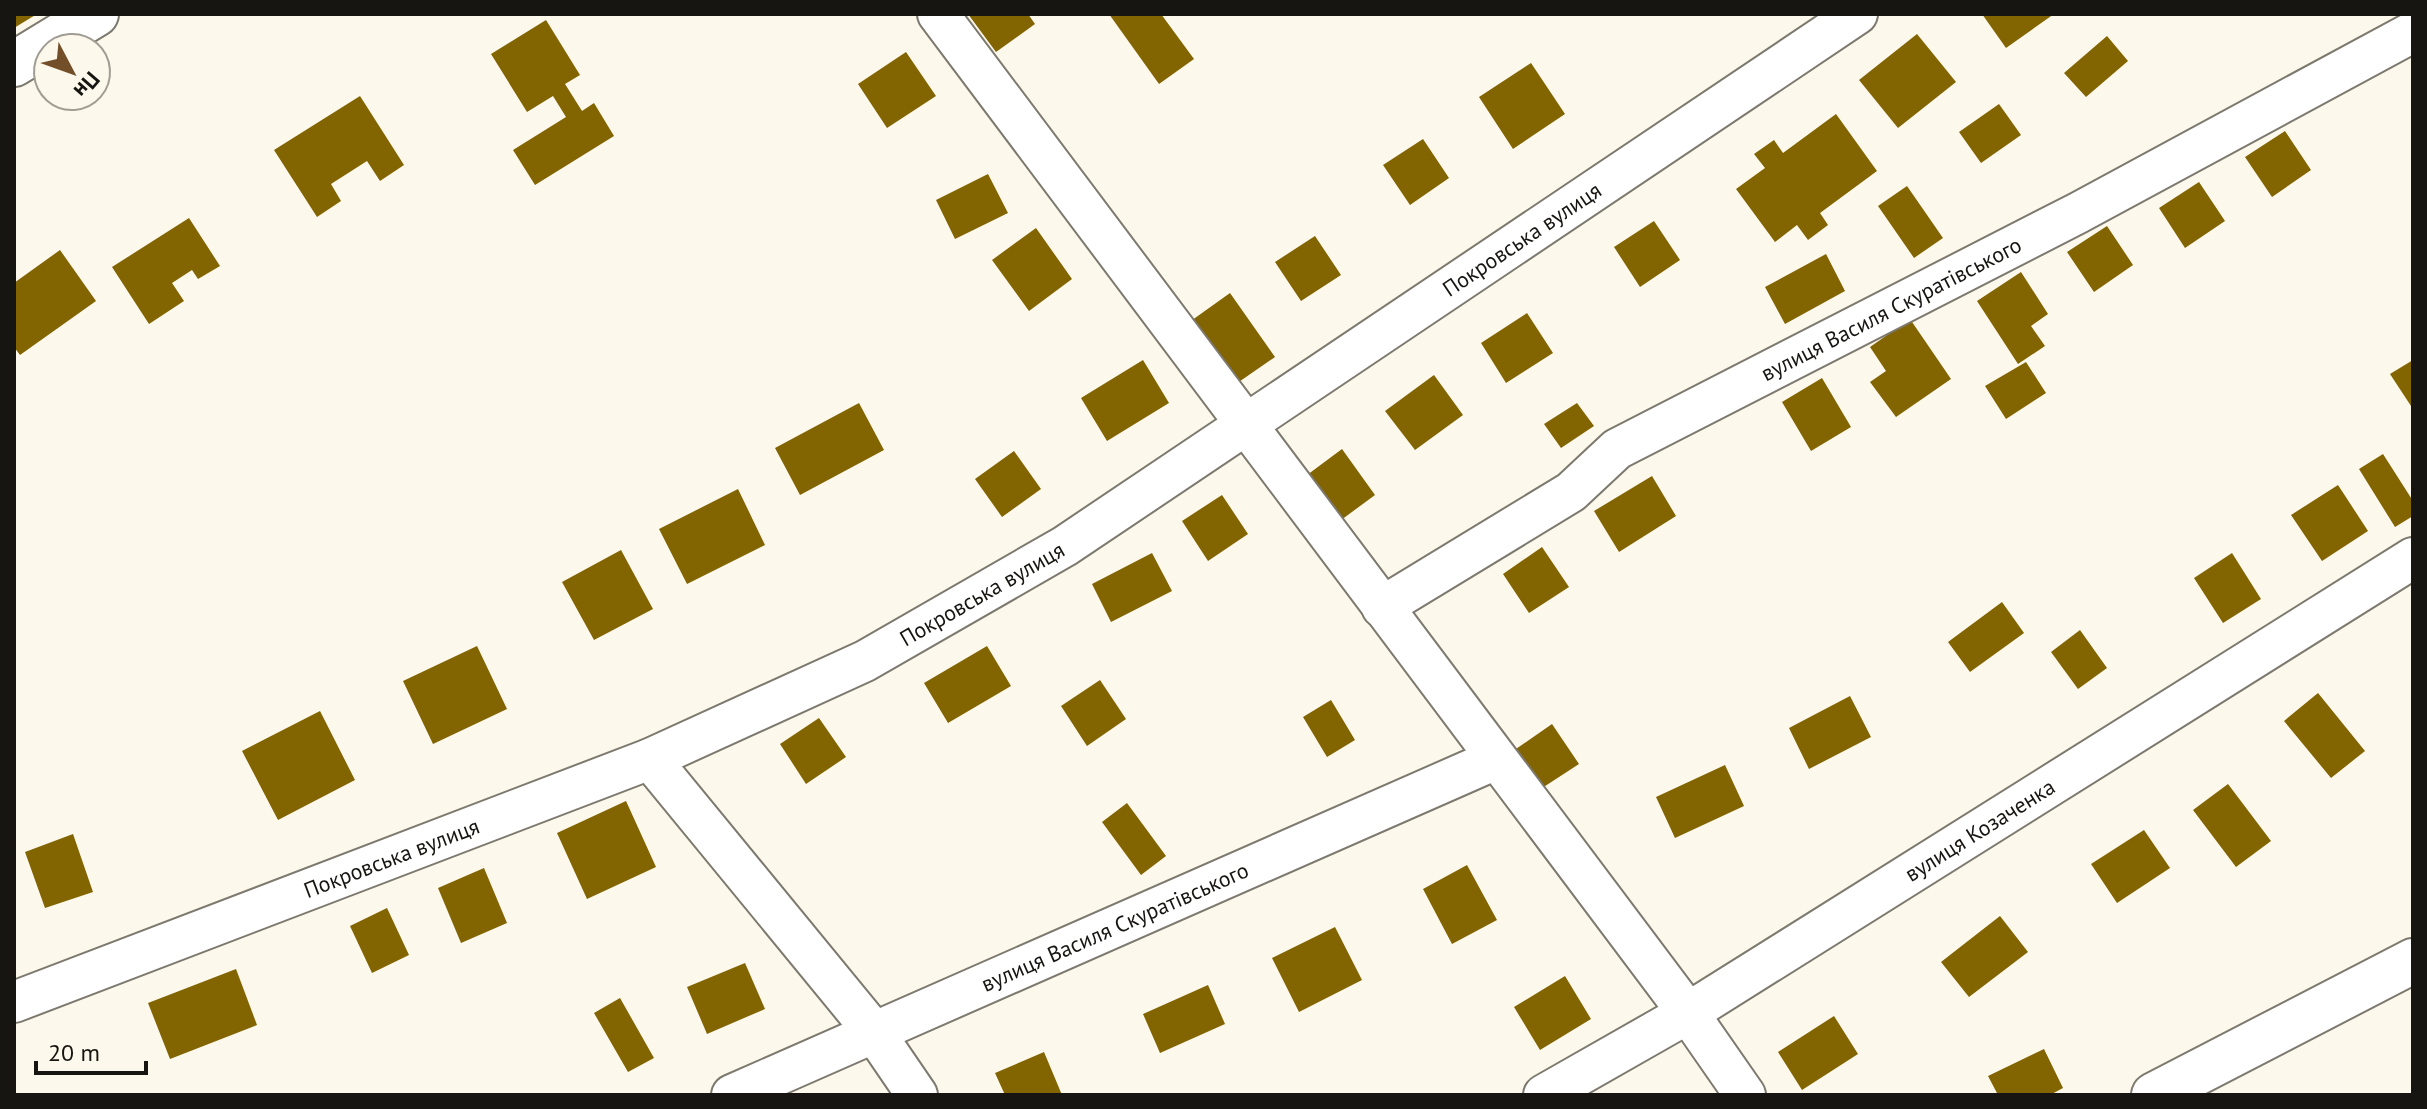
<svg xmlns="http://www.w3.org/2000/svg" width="2427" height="1109" viewBox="0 0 2427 1109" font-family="'PT Sans',sans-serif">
<rect width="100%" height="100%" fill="#fdf8ec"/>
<path fill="#826400" d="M14,14H37L14,28Z
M968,14H1028L1035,24L996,52Z
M1109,14H1161L1194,59L1159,84Z
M1982,14H2054L2006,48Z
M546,20L580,75L565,84L582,111L594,103L614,136L535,185L513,150L566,117L553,96L527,112L491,54Z
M1917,34L1956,82L1898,128L1859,80Z
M2107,36L2128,61L2086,97L2064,73Z
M906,52L936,96L887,128L858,84Z
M1531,63L1565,114L1513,149L1479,97Z
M360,96L404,165L380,181L367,161L331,184L341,201L317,217L274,150Z
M1999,104L2021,135L1981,163L1959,132Z
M1836,114L1877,171L1820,213L1828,225L1808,240L1797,225L1775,242L1736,189L1765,168L1754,154L1774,140L1783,153Z
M2285,131L2311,170L2272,197L2245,157Z
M1423,139L1449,178L1410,205L1383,165Z
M988,174L1008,213L955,239L936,200Z
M2199,182L2225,221L2185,248L2159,208Z
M1907,186L1943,238L1914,258L1878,206Z
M189,218L220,266L198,279L192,270L172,283L184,301L149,324L112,267Z
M1654,221L1680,260L1640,287L1614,247Z
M2107,226L2133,265L2094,292L2067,252Z
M1036,228L1072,279L1029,311L992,260Z
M1315,236L1341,275L1301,301L1275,262Z
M60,250L96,301L20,355L14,347V283Z
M1826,254L1845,291L1785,324L1765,287Z
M2021,272L2048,314L2031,326L2045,346L2018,364L1977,301Z
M1230,293L1275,357L1233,386L1188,323Z
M1527,313L1553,353L1506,383L1481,343Z
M1910,319L1951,379L1896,417L1870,382L1886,371L1870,347Z
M1143,360L1169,403L1107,441L1081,398Z
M2413,360V405L2411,406L2390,374Z
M2026,362L2046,393L2006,419L1985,386Z
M1434,375L1463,415L1415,450L1385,411Z
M1822,378L1851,427L1811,451L1782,402Z
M859,403L884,450L800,495L775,448Z
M1577,403L1594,426L1561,448L1544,424Z
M1342,449L1375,495L1337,523L1303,478Z
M1014,451L1041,489L1002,517L975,479Z
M2383,454L2413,501V516L2395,527L2359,469Z
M1652,476L1676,516L1619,552L1594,511Z
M2338,485L2368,531L2322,561L2291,515Z
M738,489L765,545L687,584L659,529Z
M1222,495L1248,534L1208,561L1182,521Z
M1542,547L1569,587L1529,613L1503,574Z
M621,550L653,609L594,640L562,582Z
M1152,553L1172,591L1111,622L1092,584Z
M2232,553L2261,599L2223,623L2194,578Z
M2002,602L2024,633L1970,672L1948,642Z
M2080,630L2107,668L2078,689L2051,652Z
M477,646L507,709L433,744L403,681Z
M987,646L1011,686L948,723L924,683Z
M1100,680L1126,719L1087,746L1061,706Z
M2318,693L2365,751L2331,778L2284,721Z
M1850,696L1871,737L1809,769L1789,728Z
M1331,700L1355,740L1327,757L1303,717Z
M320,711L355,780L278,820L242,751Z
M819,718L846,757L806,784L780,744Z
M1552,724L1579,764L1539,790L1513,751Z
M1725,765L1744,806L1675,838L1656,797Z
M2228,784L2271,841L2236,867L2193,810Z
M626,801L656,867L587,899L557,833Z
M1127,803L1166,856L1141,875L1102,822Z
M2144,830L2170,868L2117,903L2091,864Z
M73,834L93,892L45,908L25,852Z
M1467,865L1497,920L1452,944L1423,889Z
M484,868L507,923L461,943L438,888Z
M387,908L409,955L372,973L350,926Z
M2000,916L2028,952L1969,997L1941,962Z
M1335,927L1362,980L1299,1012L1272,958Z
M745,963L765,1009L707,1034L687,987Z
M236,969L257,1025L170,1059L148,1003Z
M1565,976L1591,1019L1540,1050L1514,1007Z
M1208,985L1225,1024L1160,1053L1143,1014Z
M620,998L654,1058L628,1072L594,1013Z
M1834,1016L1858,1054L1802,1090L1778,1052Z
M2044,1049L2063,1088L2050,1095H1998L1988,1076Z
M1044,1052L1062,1095H1005L995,1073Z"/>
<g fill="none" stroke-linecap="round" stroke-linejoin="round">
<g stroke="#7d796e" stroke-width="44">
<g id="minor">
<path d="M938,14L1688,1013L1745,1095"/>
<path id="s1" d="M1382,607L1571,492L1617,449L2078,213L2413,32"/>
<path d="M650,759L874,1032L917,1095"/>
<path id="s2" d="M14,1002L650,759L865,661L1065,546L1857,14"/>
<path id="s3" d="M732,1095L1496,759"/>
<path id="s4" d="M1544,1095L1688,1013L2413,558"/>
</g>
</g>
<g stroke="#7d796e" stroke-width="48">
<path id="tertiary" d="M14,64L96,14
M2154,1095L2413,961"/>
</g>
<use href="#minor" stroke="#fff" stroke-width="40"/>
<use href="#tertiary" stroke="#fff" stroke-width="44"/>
</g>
<g text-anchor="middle" stroke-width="8" stroke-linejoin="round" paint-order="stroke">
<g font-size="22" fill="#171511" stroke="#fdf8ec">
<text dy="8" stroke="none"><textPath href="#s2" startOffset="1698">Покровська вулиця</textPath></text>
<text dy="8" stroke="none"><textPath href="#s1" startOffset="592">вулиця Василя Скуратівського</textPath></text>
<text dy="8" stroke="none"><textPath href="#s2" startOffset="1052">Покровська вулиця</textPath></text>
<text dy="8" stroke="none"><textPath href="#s4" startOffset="510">вулиця Козаченка</textPath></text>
<text dy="8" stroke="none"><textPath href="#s2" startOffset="404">Покровська вулиця</textPath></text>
<text dy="8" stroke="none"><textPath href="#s3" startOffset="418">вулиця Василя Скуратівського</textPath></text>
</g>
</g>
<rect width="2427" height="1109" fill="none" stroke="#171511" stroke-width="32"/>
<g transform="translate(72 72) rotate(131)"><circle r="38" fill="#fdf8ec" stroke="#a19d94" stroke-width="2"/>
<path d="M0-6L14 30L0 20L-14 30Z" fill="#734f29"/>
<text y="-12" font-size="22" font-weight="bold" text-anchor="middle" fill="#171511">Пн</text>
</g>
<path d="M36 1061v12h110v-12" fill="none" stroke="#171511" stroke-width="4"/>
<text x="48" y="1061" font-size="24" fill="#171511" stroke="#fdf8ec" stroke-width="6" paint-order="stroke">20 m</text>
</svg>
